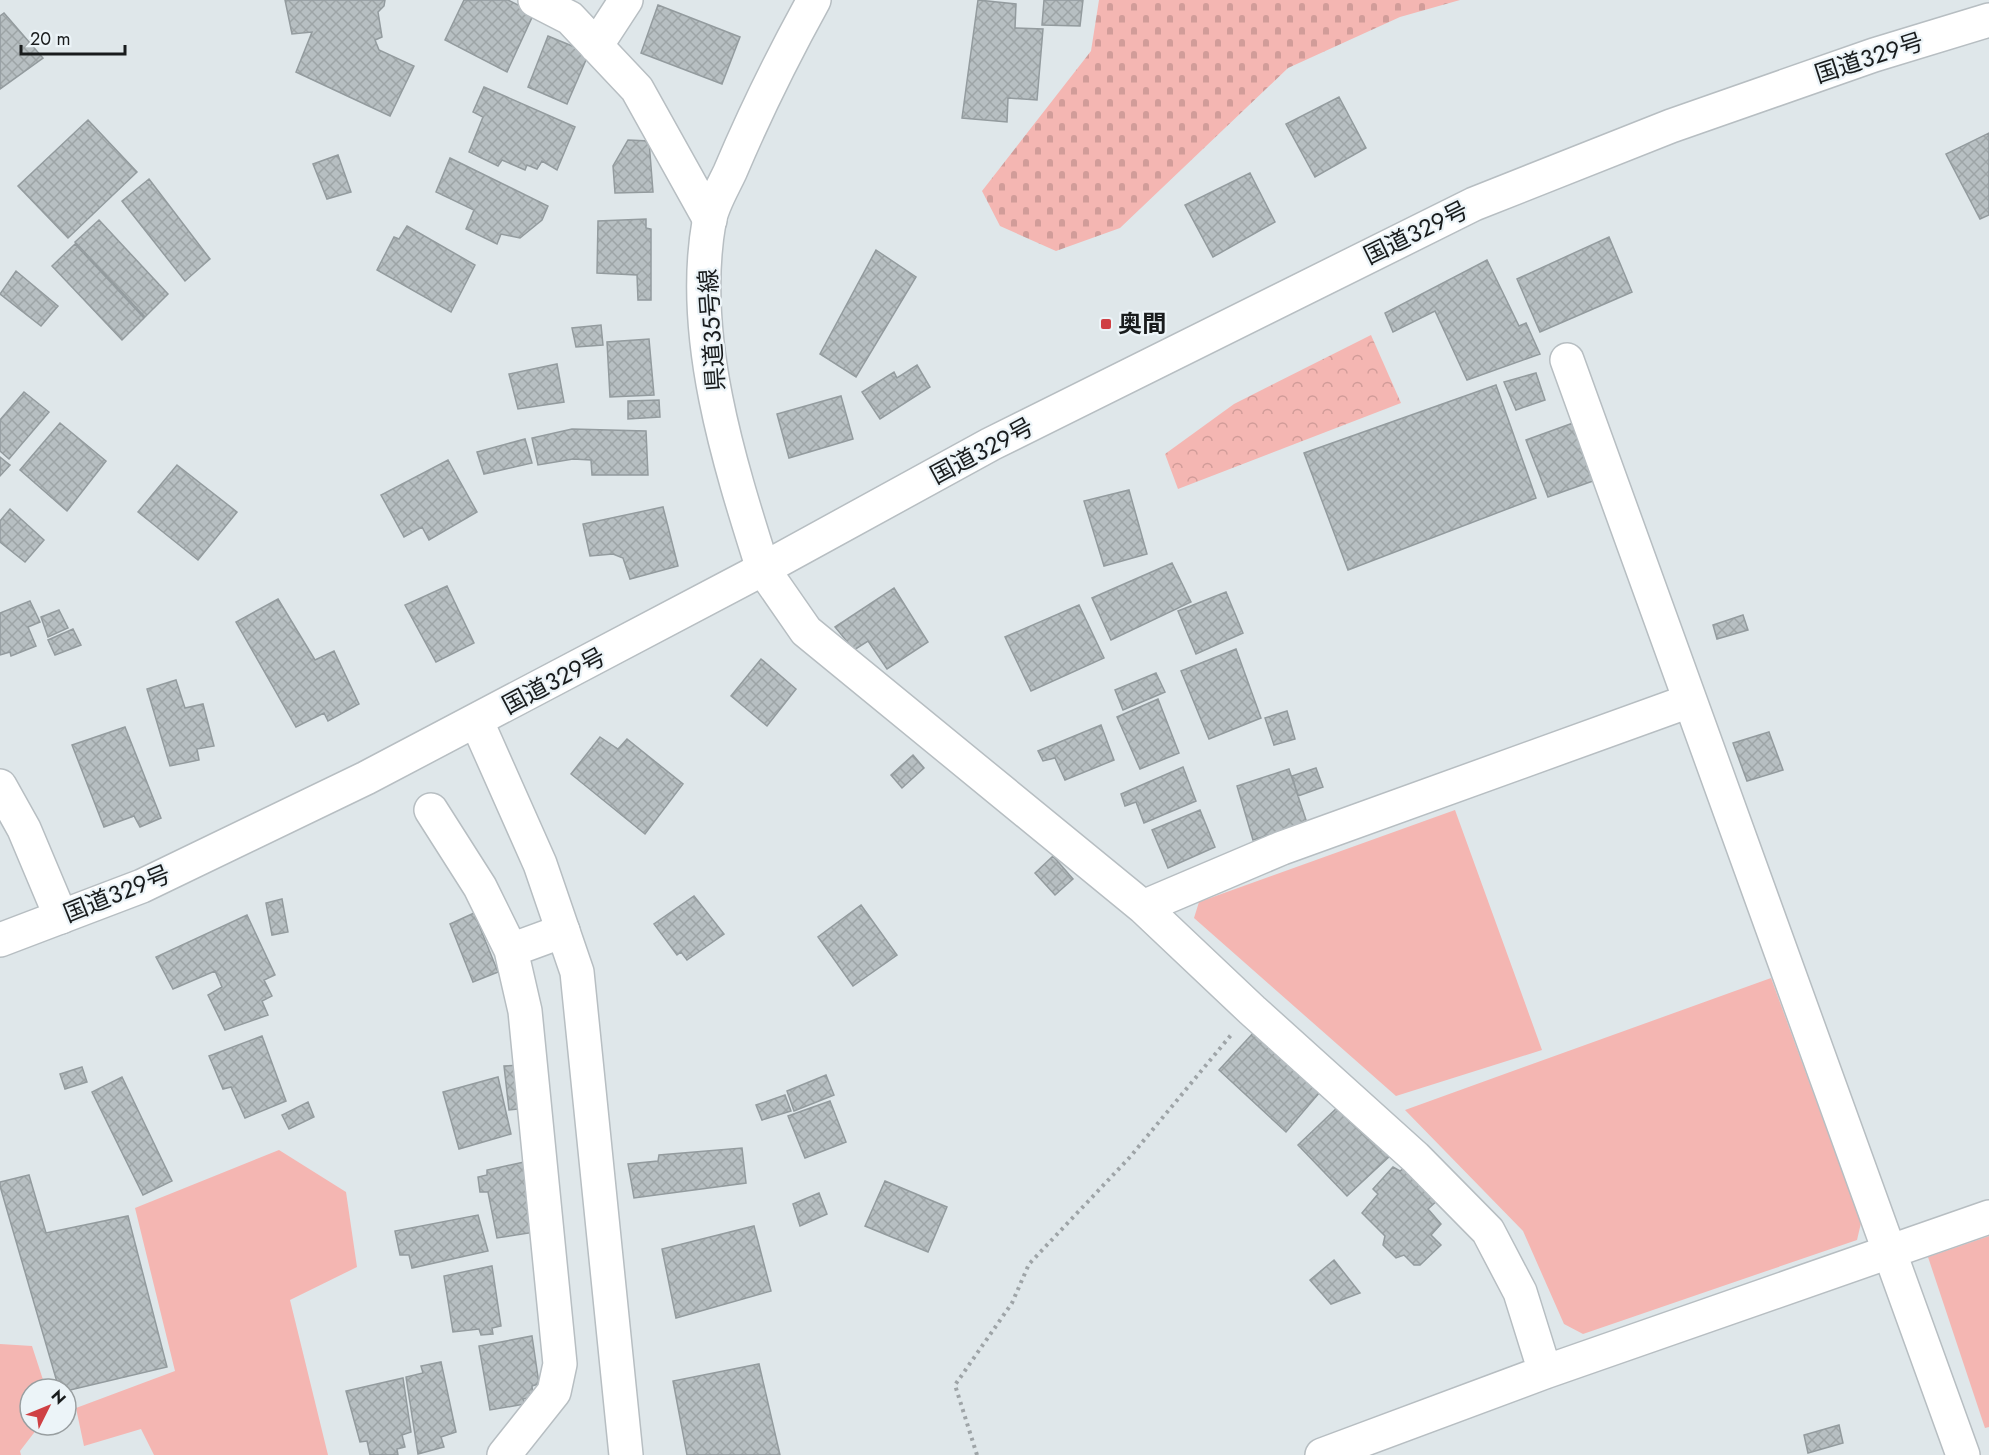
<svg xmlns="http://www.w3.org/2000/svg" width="1989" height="1455" viewBox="0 0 1989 1455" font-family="Jost,'Noto Sans JP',sans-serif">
<defs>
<pattern id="forest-crowns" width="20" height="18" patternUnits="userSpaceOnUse" patternTransform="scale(1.5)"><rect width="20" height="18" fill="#f4b6b2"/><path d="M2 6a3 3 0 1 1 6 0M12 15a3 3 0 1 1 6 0" fill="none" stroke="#d19c99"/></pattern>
<pattern id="cemetery-stones" width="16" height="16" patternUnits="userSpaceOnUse" patternTransform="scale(1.5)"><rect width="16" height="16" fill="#f4b6b2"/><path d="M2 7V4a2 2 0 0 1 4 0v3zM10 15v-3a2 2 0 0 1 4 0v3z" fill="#d19c99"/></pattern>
<pattern id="building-cross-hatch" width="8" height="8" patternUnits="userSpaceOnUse" patternTransform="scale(1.5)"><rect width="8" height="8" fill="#b7bfc2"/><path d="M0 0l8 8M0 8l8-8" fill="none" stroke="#9da4a6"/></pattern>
</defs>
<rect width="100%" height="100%" fill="#dfe7ea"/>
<path fill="#f4b6b2" d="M1455,810L1542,1050L1396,1096L1194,918L1199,902Z
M1771,978L1861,1223L1857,1240L1583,1334L1564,1324L1523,1231L1405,1110Z
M279,1150L346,1192L357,1267L290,1300L328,1455H154L141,1429L84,1446L76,1408L175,1371L135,1208Z
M1989,1236V1427L1985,1428L1928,1257Z
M0,1344L32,1346L46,1389H30V1425H40L20,1451L21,1455H0Z"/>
<path fill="url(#forest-crowns)" d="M1371,335L1401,403L1178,489L1165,454L1234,404Z"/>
<path fill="url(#cemetery-stones)" d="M1099,0H1460L1400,17L1288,68L1120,228L1056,251L1000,226L982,191L1091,51Z"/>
<path fill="url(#building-cross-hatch)" stroke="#939b9e" stroke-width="1.5" d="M285,0H385L384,6L378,12L382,37L375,40L379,50L414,66L390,116L296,72L312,32L292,34Z
M464,0H508L534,13L507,72L445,40Z
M978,0L1016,4L1015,28L1043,29L1037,100L1008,98L1007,122L962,118Z
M1044,0H1083L1080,26L1042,25Z
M658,5L740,37L722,84L641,53Z
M4,13L43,58L0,89V16Z
M548,36L589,53L567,104L528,87Z
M484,87L575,127L557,170L542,161L537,169L527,165L525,170L502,160L498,166L469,152L483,117L473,112Z
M1339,97L1366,148L1315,177L1286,124Z
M88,120L137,172L68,238L18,186Z
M1989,133V215L1980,219L1946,154Z
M628,140L649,141L653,192L615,193L613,166Z
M338,155L351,192L327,199L313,164Z
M450,158L548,206L542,220L520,238L501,234L497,244L466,229L474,210L436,192Z
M1250,173L1275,222L1213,257L1185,205Z
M149,179L210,259L185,281L122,201Z
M646,219V228L651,229V300H638L637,275L597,273L598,221Z
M99,220L168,294L145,317L75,242Z
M407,226L475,265L451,312L377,270L394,237L399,239Z
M1609,237L1632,292L1540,332L1517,279Z
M75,244L144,318L122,340L52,266Z
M876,250L916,277L856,377L820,354Z
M1487,260L1519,326L1526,323L1540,354L1467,380L1435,311L1393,332L1385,313Z
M16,271L58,306L41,326L0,294Z
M601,325L603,345L576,347L572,328Z
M649,339L654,395L610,397L607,342Z
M557,364L564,402L518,409L509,374Z
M917,365L930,387L880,419L862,392L894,372L897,378Z
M1536,373L1545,400L1516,410L1504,382Z
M1496,385L1536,498L1348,570L1304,453Z
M24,392L49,412L9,459L0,451V420Z
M841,396L853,439L789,458L777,414Z
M659,400L660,417L628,419V401Z
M60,423L106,461L67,511L20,470Z
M1573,423L1593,481L1548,497L1526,440Z
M572,429L646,431L648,475H592L591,460L573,459L538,465L532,438Z
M525,439L532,463L484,474L477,452Z
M0,457L10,465L0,476Z
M448,460L477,512L429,540L422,527L404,537L381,495Z
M177,465L237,512L198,560L138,512Z
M1129,490L1147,554L1104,566L1084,501Z
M663,507L678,566L630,579L623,558L613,554L590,556L583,524Z
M10,509L44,540L25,562L0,542V521Z
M1172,563L1191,602L1111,640L1092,598Z
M447,586L474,643L436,662L405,605Z
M894,588L928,642L887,669L868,641L854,650L835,627Z
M1226,592L1243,633L1196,654L1178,611Z
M278,599L315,660L334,651L359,704L328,721L324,713L296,727L236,622Z
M30,601L40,622L28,627L36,646L11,656L10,652L0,655V613Z
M1079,605L1104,658L1031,691L1005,637Z
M59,610L68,628L48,637L41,617Z
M1743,615L1748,630L1717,639L1713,625Z
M73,629L81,645L55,655L48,640Z
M1236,649L1261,718L1209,739L1181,671Z
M761,659L796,689L767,726L731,696Z
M1156,673L1165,692L1123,710L1115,690Z
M176,680L185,708L203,704L214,746L197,749L199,760L170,766L147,689Z
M1158,699L1179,753L1140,769L1117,717Z
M1287,711L1295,739L1274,745L1265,718Z
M1101,725L1114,760L1065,780L1055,758L1043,761L1038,751Z
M125,727L161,818L140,827L134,816L104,827L72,745Z
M1769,732L1783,770L1747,781L1733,743Z
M600,737L618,749L627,739L683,784L645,834L571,774Z
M913,755L924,768L902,788L891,775Z
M1183,767L1196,801L1144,823L1136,802L1125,806L1121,794Z
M1316,768L1323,787L1298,796L1292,776Z
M1289,769L1307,823L1253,840L1237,786Z
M1200,810L1215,847L1168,868L1152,830Z
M1053,856L1073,879L1055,895L1035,873Z
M694,896L724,934L687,960L681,952L677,955L654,924Z
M282,899L288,932L272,935L266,903Z
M861,905L897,955L853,986L818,937Z
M474,913L498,972L473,982L450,924Z
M247,915L275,975L264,980L272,996L262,1001L268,1015L225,1030L208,995L222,987L215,971L173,989L156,957Z
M1255,1031L1319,1093L1286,1132L1219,1070Z
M262,1036L286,1101L245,1118L231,1087L223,1089L209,1056Z
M523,1065L527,1108L509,1110L504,1066Z
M82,1067L87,1082L65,1089L60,1074Z
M826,1075L834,1095L794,1111L787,1091Z
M122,1077L172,1181L143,1195L92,1092Z
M498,1077L511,1134L459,1149L443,1092Z
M785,1095L791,1111L762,1120L756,1105Z
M830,1101L846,1142L805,1158L788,1116Z
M308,1102L314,1117L289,1129L282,1115Z
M1341,1104L1391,1155L1347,1196L1298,1145Z
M742,1148L746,1183L634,1198L628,1164L658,1161L659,1155Z
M529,1161L542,1231L497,1238L488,1192H480L478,1177L487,1175V1170Z
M1407,1166L1440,1198L1428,1209L1441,1224L1431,1235L1441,1245L1420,1265H1414L1404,1255L1396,1258L1383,1245L1385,1236L1362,1213L1378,1194L1373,1189L1393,1167L1400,1171Z
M29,1175L46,1233L128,1216L167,1367L66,1391L59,1389L0,1186V1182Z
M885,1181L947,1207L928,1252L865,1226Z
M819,1193L827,1214L800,1226L793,1204Z
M478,1215L488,1251L412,1268L409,1255H400L395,1231Z
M754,1226L771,1291L676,1318L662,1249Z
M1334,1260L1360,1293L1331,1304L1310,1280Z
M492,1266L501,1326L492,1328L493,1334L481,1335L479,1329L453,1332L444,1276Z
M532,1336L539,1384L532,1386L533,1397L523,1399L525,1404L490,1410L479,1346Z
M441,1362L456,1432L441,1437L444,1447L418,1454L406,1377L423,1373L421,1366Z
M759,1364L780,1455H687L673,1381Z
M403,1378L411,1432L402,1435L405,1447L397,1449L398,1455H370L367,1441L360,1442L346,1391Z
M1839,1425L1843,1443L1808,1453L1804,1435Z"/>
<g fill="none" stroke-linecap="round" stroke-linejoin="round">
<g stroke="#b7bec2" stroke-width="36">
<path id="street" d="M535,0L570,18L637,89L710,220
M596,46L626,0
M1567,360L1963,1455
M763,569L806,631L1143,907L1252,1010L1415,1157L1488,1231L1520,1292L1545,1372
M431,810L480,887L511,950L525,1011L560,1364L554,1392L504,1455
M1143,907L1282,848L1689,701
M511,950L563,931
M1322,1455L1545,1372L1989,1217"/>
</g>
<g stroke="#b7bec2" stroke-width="36">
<path id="secondary" d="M763,569C729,462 689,336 709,222C712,205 723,187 730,172C755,113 783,56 814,0
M477,722L540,864L577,972L626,1455
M0,786L24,829L61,917"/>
</g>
<g stroke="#b7bec2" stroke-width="36">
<path id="highway" d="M0,940L142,886L366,778L763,569L991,444L1474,204L1671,126L1874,55L1989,20"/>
</g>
<path stroke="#9ea4a7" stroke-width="4" stroke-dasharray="3 4.5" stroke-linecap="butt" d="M977,1455L955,1385L1012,1303L1029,1264L1130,1157L1231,1035"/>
<use href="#street" stroke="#fff" stroke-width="33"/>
<use href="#secondary" stroke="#fff" stroke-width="33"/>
<use href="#highway" stroke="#fff" stroke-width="33"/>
</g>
<rect fill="#cf4044" stroke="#ecf4f8" stroke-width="2" x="1100" y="318" width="12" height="12" rx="3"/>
<g text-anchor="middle" stroke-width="4.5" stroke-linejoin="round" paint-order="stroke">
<g font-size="24" fill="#191c1d" stroke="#ecf4f8">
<text transform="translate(1869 58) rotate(-18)" y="8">国道329号</text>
<text transform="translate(1416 233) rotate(-26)" y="8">国道329号</text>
<text transform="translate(712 330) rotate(-94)" y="8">県道35号線</text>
<text transform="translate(982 451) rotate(-28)" y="8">国道329号</text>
<text transform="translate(554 681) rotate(-28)" y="8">国道329号</text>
<text transform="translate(117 894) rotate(-22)" y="8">国道329号</text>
</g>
<g font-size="24" font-weight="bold" fill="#191c1d" stroke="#ecf4f8" text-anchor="start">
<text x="1118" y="332">奥間</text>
</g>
</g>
<g transform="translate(48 1407) rotate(47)"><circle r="28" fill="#ecf4f8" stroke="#989ea0" stroke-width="1.5"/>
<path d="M0-4.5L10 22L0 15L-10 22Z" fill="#cf4044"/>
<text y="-9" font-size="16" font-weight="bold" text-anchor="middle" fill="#191c1d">N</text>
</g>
<path d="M21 45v9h104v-9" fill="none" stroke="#191c1d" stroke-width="3"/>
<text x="30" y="45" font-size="18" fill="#191c1d" stroke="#ecf4f8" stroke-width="4.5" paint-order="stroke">20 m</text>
</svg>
